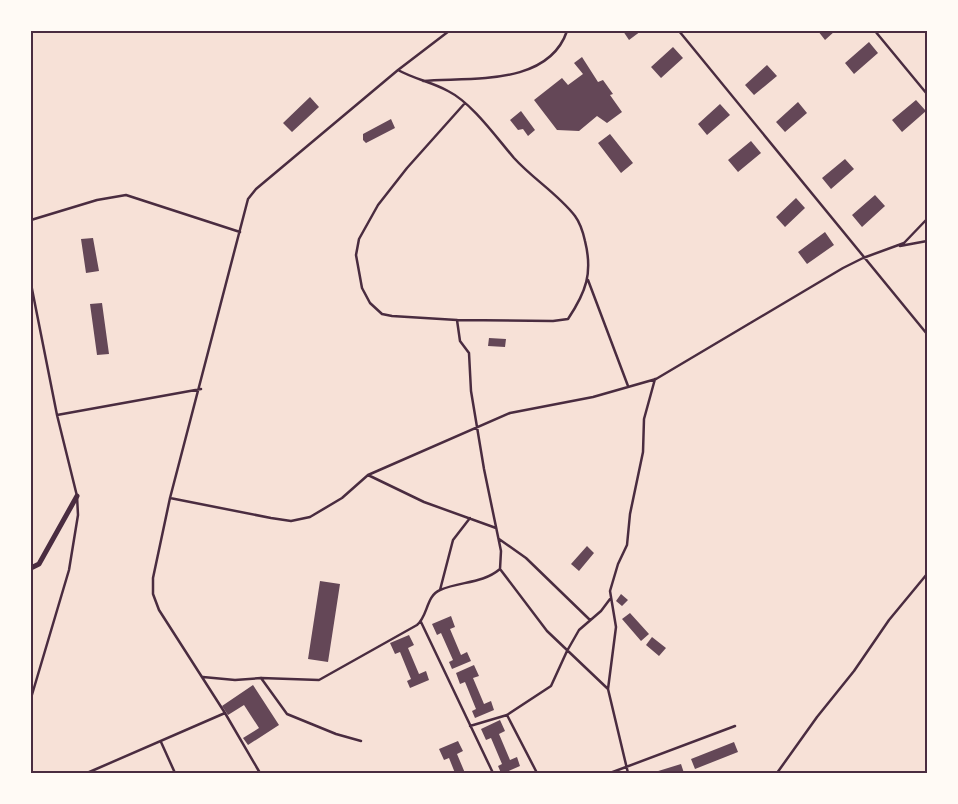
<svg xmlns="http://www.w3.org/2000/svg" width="958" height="804" viewBox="0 0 958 804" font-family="Rubik,sans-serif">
<rect width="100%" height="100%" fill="#f7e1d7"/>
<path fill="#644757" d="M623,31H641L629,40Z
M818,31H835L825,40Z
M869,42L878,53L854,74L845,63Z
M673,47L683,58L661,78L651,67Z
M582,57L598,82L603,80L613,94L610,95L622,112L607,123L597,116L579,131L557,130L534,100L562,78L568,85L583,74L574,63Z
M767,65L777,76L754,95L745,85Z
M310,97L319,107L292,132L283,123Z
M916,100L926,111L902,132L892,120Z
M798,102L807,113L785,132L776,122Z
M720,104L730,115L707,135L698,124Z
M521,111L535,130L528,136L523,129L518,130L510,120Z
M391,119L395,128L366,143L363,140V134Z
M610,134L633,163L621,173L598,143Z
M751,141L761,153L738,172L728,160Z
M845,159L854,169L831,189L822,178Z
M875,195L885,206L862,227L852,215Z
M796,198L805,208L785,227L776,217Z
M825,232L834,245L807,264L798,252Z
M93,238L99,271L86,273L81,239Z
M102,303L109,354L97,355L90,304Z
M489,338L506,339L505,347L488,346Z
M587,546L594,553L579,571L571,564Z
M320,581L340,584L328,662L308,659Z
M621,594L628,600L622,606L616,601Z
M630,613L649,634L641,641L622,619Z
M451,616L455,627L450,629L461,655L467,652L471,661L452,669L449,662L453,660L441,633L437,635L432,624Z
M409,635L414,645L408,648L419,674L426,671L429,680L410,688L407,681L411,679L400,652L395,654L390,643Z
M652,637L666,648L659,656L646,645Z
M474,665L479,676L473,678L484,704L491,701L494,710L475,718L472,711L476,709L465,682L460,684L456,673Z
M253,685L279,725L248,745L243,738L259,728L244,705L228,715L222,706Z
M500,720L505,731L499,734L510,760L517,757L520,766L504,773H501L498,766L502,764L491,738L486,740L481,729Z
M458,741L463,751L457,754L465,773H455L449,758L444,760L439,749Z
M734,742L738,752L695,769L691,759Z
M681,764L684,773H655V772Z"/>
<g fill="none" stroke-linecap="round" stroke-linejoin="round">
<path stroke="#4a2c40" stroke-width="2.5" d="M679,31L927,334
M875,31L927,94
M398,70C414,79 432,82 448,91C472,103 496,137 514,158C533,179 558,194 575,216C581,224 583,232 585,241C593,273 586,292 568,319L553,321L457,320L392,316L382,314L370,303L362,288L356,255L359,239L378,205L407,168L465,103
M423,81C469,77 548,87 567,31
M31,220L97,200L126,195L240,232
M900,246L927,241
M588,280L628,386
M31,284L57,415L77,496L78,515L69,570L31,698
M57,415L201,389
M368,475L424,502L496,528
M170,498L271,518L291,521L310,517L342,498L368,475L510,413L593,397L656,379L843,268L863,258L904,243L927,219
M499,539L526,558L590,620
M500,569L547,631L608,689
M440,590L453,540L470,518
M421,622L493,773
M203,677L235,680L261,678L319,680L417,625C428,616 426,596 440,590C461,581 482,584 500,569L501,551L484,469L471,391L469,353L460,341L457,320
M261,678L287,714L336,734L361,741
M507,715L537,773
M470,726L507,715L551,686L567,651L579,630L601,611L610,599
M161,742L175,773
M87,773L225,713
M260,773L225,713L159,610L153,594V578L170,498L248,199L256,189L398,70L449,31
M610,773L735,726
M628,773L608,689L616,627L610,591L618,564L627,545L630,514L643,452L644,419L655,379
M777,773L817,717L854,671L889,620L927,574"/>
<path stroke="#4a2c40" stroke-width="5" d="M31,568L39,564L77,496"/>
</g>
<rect width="958" height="804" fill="none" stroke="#fffaf5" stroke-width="65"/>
<rect x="32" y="32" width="894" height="740" fill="none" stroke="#4a2c40" stroke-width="2"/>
</svg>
